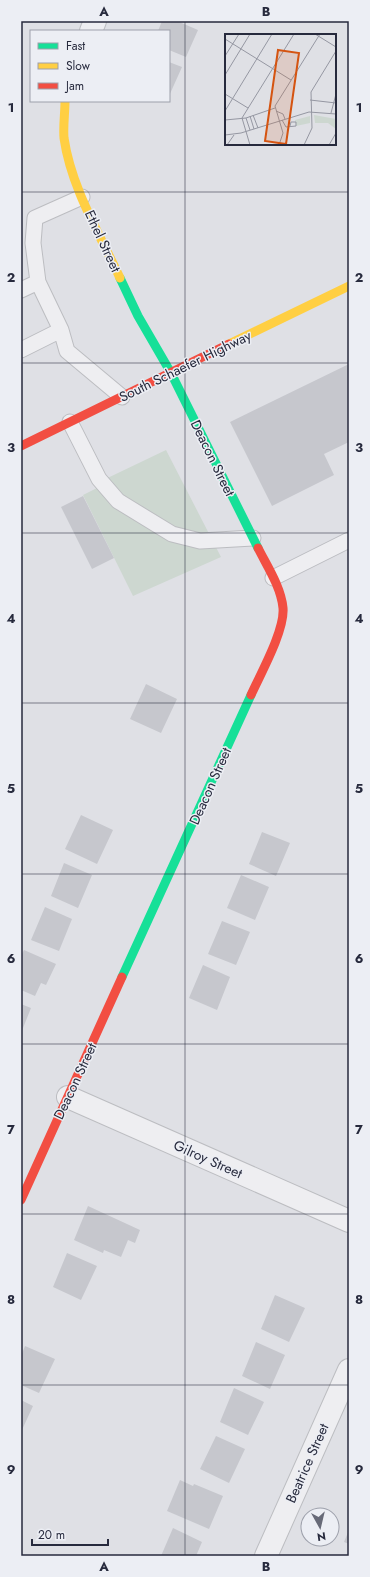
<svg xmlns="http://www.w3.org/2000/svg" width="370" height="1577" viewBox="0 0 370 1577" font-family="Jost,sans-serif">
<rect width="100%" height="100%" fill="#dfe0e5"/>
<path fill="#cdd7d0" d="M166,450L221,557L133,596L83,495L97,488L95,484Z"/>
<path fill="#c6c7cd" d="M162,21H177L198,30L186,57L169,50V31H158Z
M169,62L182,67L169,96Z
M349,364V442L324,454L334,475L272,506L230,422Z
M83,496L114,558L92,569L61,507Z
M146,684L177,699L161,733L130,719Z
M81,815L113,830L97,864L65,849Z
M262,832L290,843L276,876L249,864Z
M64,863L92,875L78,908L51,896Z
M241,875L269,887L255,920L227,908Z
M45,907L72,919L59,951L31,940Z
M222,921L250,932L236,965L208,954Z
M24,950L56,964L46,985L41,983L35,996L21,990V956Z
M203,965L230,977L217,1010L189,998Z
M21,1004L31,1008L21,1033Z
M88,1206L140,1230L135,1243L128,1240L121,1257L104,1250L103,1253L74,1240Z
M67,1253L97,1266L81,1300L53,1287Z
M275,1295L305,1308L289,1342L261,1329Z
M256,1342L285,1355L270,1389L242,1376Z
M25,1346L55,1359L39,1393L21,1385V1356Z
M234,1388L264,1402L248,1435L220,1422Z
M21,1400L33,1406L21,1432Z
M216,1436L245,1449L229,1483L200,1469Z
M180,1480L193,1486L194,1484L223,1496L209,1529L167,1511Z
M173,1528L202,1542L196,1556H161Z
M349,1530V1544L344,1542Z"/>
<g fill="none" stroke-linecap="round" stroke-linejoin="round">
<g stroke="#bcbdc1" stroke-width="17">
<path id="lane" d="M38,282L33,243L35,218L82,197
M21,290L38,282L61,330L67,351L122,397
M21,350L61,330
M70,422L99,479L118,501L172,534L200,541L253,538
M273,578L349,540"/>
</g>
<g stroke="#bcbdc1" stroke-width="24">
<path id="street" d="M91,31L95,21
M68,1097L349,1221
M266,1556L349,1370"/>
</g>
<use href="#lane" stroke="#eeeef1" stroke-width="15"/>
<use href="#street" stroke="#eeeef1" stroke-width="22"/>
<path stroke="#16e098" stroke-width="9" d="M120,278L138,316L171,373L258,548
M122,977L251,695"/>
<path stroke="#ffcf43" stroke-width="9" d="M65,101C65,113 63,126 64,138C71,187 99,233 120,278
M229,344L349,286"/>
<path stroke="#f24e42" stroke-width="9" d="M21,446L229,344
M251,695C261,673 285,630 283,608C281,587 267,566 258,548
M21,1200L122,977"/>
</g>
<path fill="none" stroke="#272a3d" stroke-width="1" stroke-opacity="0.55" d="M185,21V1556M21,192H349M21,363H349M21,533H349M21,703H349M21,874H349M21,1044H349M21,1214H349M21,1385H349"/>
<g text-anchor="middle" stroke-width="3" stroke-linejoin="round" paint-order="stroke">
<g font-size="14" fill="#272a3d" stroke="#eceef4">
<text transform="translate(103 241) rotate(65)" y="5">Ethel Street</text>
<text transform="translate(185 366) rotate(-26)" y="5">South Schaefer Highway</text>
<text transform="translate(213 458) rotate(64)" y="5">Deacon Street</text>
<text transform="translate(210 786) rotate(-66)" y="5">Deacon Street</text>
<text transform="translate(75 1081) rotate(-65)" y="5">Deacon Street</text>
<text transform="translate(208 1159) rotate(24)" y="5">Gilroy Street</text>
<text transform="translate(307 1463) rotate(-66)" y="5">Beatrice Street</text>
</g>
</g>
<g transform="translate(225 34)">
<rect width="111" height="111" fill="#dfe0e5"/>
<path d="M89,81L111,85V95L103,89H90ZM85,82V89L71,92L70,86Z" fill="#cdd7d0"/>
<path fill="none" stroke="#9597a2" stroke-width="1" d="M90,0L111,13M0,5L66,46M0,22L14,0M0,41L25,0M0,60L23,74M85,66L111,69M0,77L47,0M51,77L58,80L60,85M106,79L111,60M28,81L33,94M25,82L29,95M21,84L25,96M0,86L21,84L50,74M57,86L61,93L71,92V88H66L65,92M0,101L16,99L84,78L111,80M2,111L9,101M25,111L17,84L69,0M54,111L58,99L50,72L95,0M79,111L87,94L86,58L111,17M104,111L111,99"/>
<path fill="#d55411" fill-opacity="0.15" stroke="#d55411" stroke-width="2" d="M53,16L74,19L61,110L40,107Z"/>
<rect width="111" height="111" fill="none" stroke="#272a3d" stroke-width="2"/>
</g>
<rect width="370" height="1577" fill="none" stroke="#eceef4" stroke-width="44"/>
<rect x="30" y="30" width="140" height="72" fill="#eceef4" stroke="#9da0ab"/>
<rect x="38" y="43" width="20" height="6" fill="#16e098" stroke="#9da0ab"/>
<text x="66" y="50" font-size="12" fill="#272a3d">Fast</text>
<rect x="38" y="63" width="20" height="6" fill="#ffcf43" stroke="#9da0ab"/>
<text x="66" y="70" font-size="12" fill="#272a3d">Slow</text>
<rect x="38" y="83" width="20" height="6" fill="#f24e42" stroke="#9da0ab"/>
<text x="66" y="90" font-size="12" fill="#272a3d">Jam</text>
<g transform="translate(320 1527) rotate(172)"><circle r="19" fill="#eceef4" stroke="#9da0ab"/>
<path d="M0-3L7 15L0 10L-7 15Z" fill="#676a78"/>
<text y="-6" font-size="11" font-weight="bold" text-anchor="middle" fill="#272a3d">N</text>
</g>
<path d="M32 1539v6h76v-6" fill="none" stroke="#272a3d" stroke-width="2"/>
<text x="38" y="1539" font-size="12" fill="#272a3d" stroke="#eceef4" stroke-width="3" paint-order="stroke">20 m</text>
<rect x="22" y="22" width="326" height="1533" fill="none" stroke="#272a3d" stroke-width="1.5"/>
<g font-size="13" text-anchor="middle" font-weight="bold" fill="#272a3d">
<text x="104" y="16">A</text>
<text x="266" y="16">B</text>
<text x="11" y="112">1</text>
<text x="359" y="112">1</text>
<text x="11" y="282">2</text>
<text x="359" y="282">2</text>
<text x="11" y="452">3</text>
<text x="359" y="452">3</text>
<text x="11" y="623">4</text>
<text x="359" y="623">4</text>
<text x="11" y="793">5</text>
<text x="359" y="793">5</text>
<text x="11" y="963">6</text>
<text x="359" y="963">6</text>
<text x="11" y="1134">7</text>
<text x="359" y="1134">7</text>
<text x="11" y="1304">8</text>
<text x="359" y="1304">8</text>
<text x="11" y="1474">9</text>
<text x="359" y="1474">9</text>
<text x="104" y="1571">A</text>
<text x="266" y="1571">B</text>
</g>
</svg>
